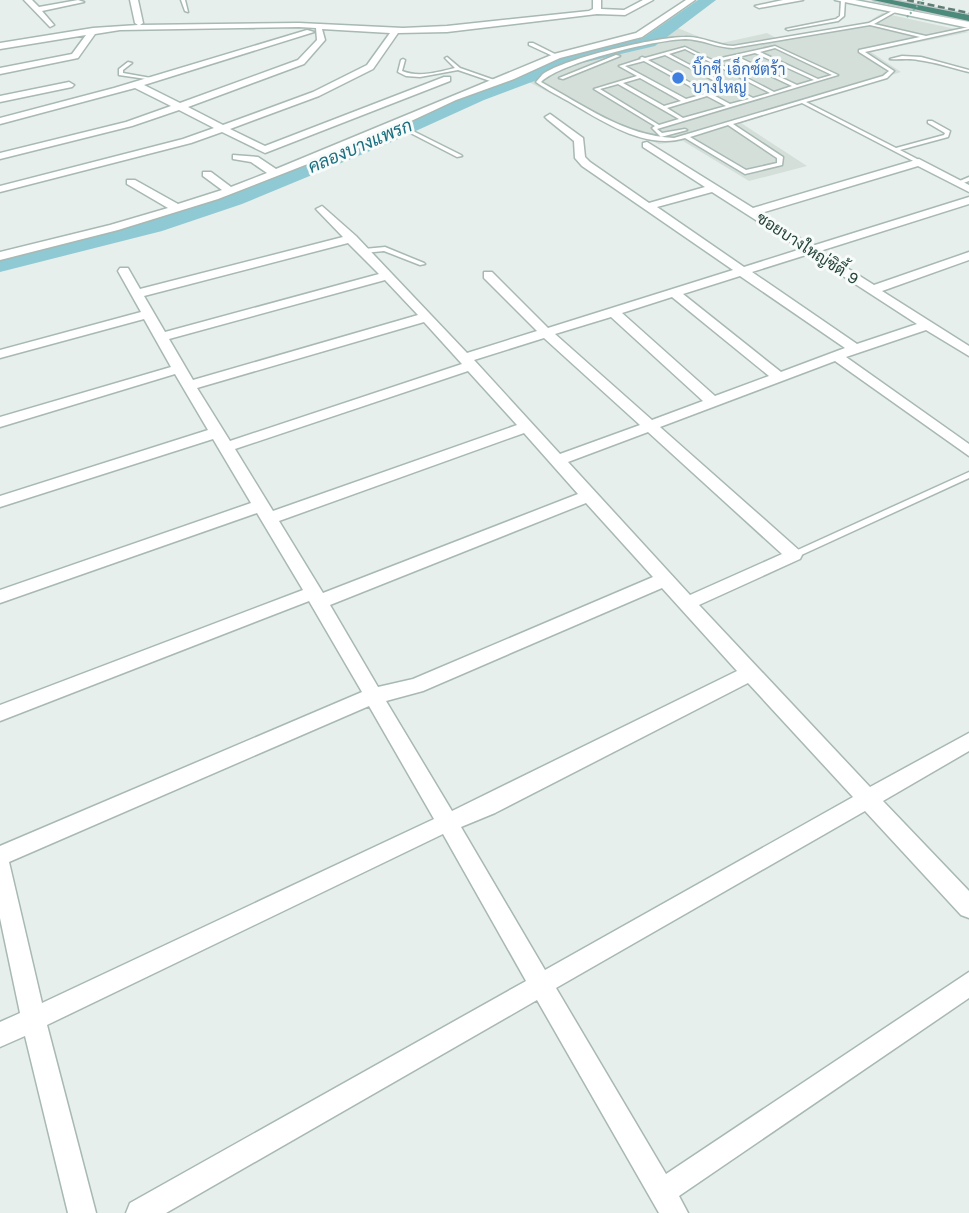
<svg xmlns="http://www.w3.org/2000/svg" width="969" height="1213" viewBox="0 0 969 1213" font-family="'Work Sans',Sarabun,sans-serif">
<rect width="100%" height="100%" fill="#e6efeb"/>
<path fill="#d4dfda" d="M882,13L969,32L871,52L901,72L741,123L807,166L749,181L683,141L659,144L601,120L529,82L559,65L652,42L675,27L717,44L767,33L776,38L868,22Z"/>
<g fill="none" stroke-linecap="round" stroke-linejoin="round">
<path fill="#8ec9d4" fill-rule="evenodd" d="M698,0H716L655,46L582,63L484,100L387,144L242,204L162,231L0,272V258L146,221L226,194L373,136L470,92L570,55L643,38Z"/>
<g stroke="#a8b8b2" stroke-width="3">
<path id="service" d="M181,0H185L188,12L185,11Z
M841,0H845L844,16L838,21L788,30L786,29L836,19L840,16Z
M894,10L897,11L874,24L926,36L969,27V29L865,52L894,71L887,78L806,102L896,148L944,135L945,133L928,123V121H932L950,131L948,137L900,150L921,161L922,162L919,164L802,103L733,124L783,157L782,165L745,174L685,138C647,150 605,123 573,104C561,97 547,90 536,82C537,81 542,75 543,74C566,58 656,37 685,37C701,36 716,45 733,46L869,23ZM870,25L920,37L859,50V52L889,71L883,76L674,138C625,136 583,105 541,82C562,62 655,40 685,39C702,39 717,48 733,48ZM728,125L777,158V163L746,170L690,137Z
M529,43H533L559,56L555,57L529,45Z
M775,46L838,75L657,129L662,133L685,129L687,130L661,137L652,128L655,126L594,89L637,76L619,66L641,59L640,58L642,57L645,58L685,47L712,60ZM775,48L832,75L818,79L760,52ZM685,49L770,93L753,98L669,54ZM755,53L814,80L797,85L738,57ZM665,55L749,99L730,104L648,60ZM733,58L792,86L774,92L716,62ZM644,61L704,94L686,99L625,66ZM640,78L681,101L664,106L623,83ZM618,84L679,119L659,125L600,89ZM707,96L726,106L683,118L667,108Z
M616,55L620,56L563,79L559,78Z
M902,56L921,57L969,70V72C952,68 935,62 918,60C909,58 898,60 890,59Z
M447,57L460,68L500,82L496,83L458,70L420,77L406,76L398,72L401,60L403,59L405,60L402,71C419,78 438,72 455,68L445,58Z
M128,62L132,63L123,70V73L151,78L153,79V80L119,75V69Z
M397,123L461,155L462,156L457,157L395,125V123Z
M969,177V181L958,185L955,183Z
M385,247L424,263L425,264L420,265L384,251L364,253L361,251L364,249Z
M969,472V478L797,557L794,558L790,555L791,553Z"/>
</g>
<g stroke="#a8b8b2" stroke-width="3">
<path id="minor" d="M24,0H32L39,7L78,0L84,2L42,11L54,25L50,27Z
M130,0H138L143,23L140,25L299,23L403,28L447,26L589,11L593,9V0H601V9L624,10L643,0H653L625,15L597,14L447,32L398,33L373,69L319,96L230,129L265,146L444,77H450V81L265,153L222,132L191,143L0,192V186L183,139L214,128L179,110L132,126L0,159V153L126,122L171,106L135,88L0,124V118L114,88L307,30L314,32L144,85L180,103L298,60L317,40L316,28L299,27L120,30L95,34L78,58L0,74V68L72,54L86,35L0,49V43L93,28L138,25L135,23ZM322,29L390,33L367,65L313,92L223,125L188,107L304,64L325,40Z
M686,0H695L642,37L560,58L514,79L456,100L379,136L218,199L118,230L0,260V252L110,225L168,208L127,184V180H135L178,204L222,190L203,176V172H211L231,187L267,173L251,162L233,159V155L258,157L276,169L554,54L636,33Z
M783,0H803L759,8L755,6Z
M69,82L74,85L72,87L0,102V96Z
M550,114L583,138L585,157L590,162L649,203L705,187L643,147V143L647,142L753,208L919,159L969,185V192L918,166L761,213L812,246L969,197V204L820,251L874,285L969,252V260L882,291L969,346V356L926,330L846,357L969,444V456L835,361L660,427L800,551L802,555L800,559L699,605L870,787L969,733V751L883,801L969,891V918L961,915L865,811L556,988L666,1174L969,972V998L679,1196L688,1213H659L537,1000L166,1213H126L130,1203L526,981L443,834L47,1025L96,1213H68L25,1036L0,1047V1022L20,1013L0,918V846L362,692L309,601L0,721V705L303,590L257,513L0,603V590L251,503L213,439L0,507V496L208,430L175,374L0,427V417L171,367L144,319L0,358V350L141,312L118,271L120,268H128L140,289L343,237L316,209L322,206L356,236L467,353L537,331L484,278V272H492L548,328L733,270L582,166L575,158L574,141L547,119L545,117ZM712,192L801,249L744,267L657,207ZM348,243L379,274L165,332L144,296ZM809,254L917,324L857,344L752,272ZM740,276L845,348L781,372L683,294ZM385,280L418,315L193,380L169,339ZM672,297L769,376L715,396L622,313ZM611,317L703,401L652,420L555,334ZM424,322L462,364L230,441L197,388ZM544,338L640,425L560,454L474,360ZM468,371L517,425L273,511L235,449ZM648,432L782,554L690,595L568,462ZM524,433L578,494L323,593L279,521ZM586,503L653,577L413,679L378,687L330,605ZM662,588L737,671L452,811L386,701L423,691ZM748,683L853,797L545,970L461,827L495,813ZM369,706L434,819L42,1003L9,862Z"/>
</g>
<g stroke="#a4bbb3" stroke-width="3">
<path id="secondary" d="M835,0H855L969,22V28Z"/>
</g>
<g stroke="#c2cac8" stroke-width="3">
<path id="trunk" d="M873,0H892L969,15V21Z"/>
</g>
<use href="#service" fill="#fff" fill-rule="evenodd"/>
<use href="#minor" fill="#fff" fill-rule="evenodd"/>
<use href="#secondary" fill="#fff" fill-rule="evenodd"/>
<use href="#trunk" fill="#4c8a7c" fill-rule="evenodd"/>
<path stroke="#5f7d75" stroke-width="2.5" stroke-dasharray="7 3.5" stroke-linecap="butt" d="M907,0L969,13"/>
<path stroke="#86b3a5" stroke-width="2" stroke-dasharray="2 2.5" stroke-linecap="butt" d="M907,17L923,0"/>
</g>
<circle fill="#3f7fe0" stroke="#f7fbf9" stroke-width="2.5" cx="678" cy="78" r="7"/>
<g text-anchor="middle" stroke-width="6" stroke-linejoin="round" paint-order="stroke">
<g font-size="16" fill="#366cbe" stroke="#f7fbf9" text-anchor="start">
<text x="692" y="75">บิ๊กซี เอ็กซ์ตร้า<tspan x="692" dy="18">บางใหญ่</tspan></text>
</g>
<g font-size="16" fill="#24423a" stroke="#f7fbf9">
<text transform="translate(808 248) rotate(33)" y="6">ซอยบางใหญ่ซิตี้ 9</text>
</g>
<g font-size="18" font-style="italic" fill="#1c6f80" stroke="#f7fbf9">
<text transform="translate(360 146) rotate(-23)" y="6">คลองบางแพรก</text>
</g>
</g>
</svg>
